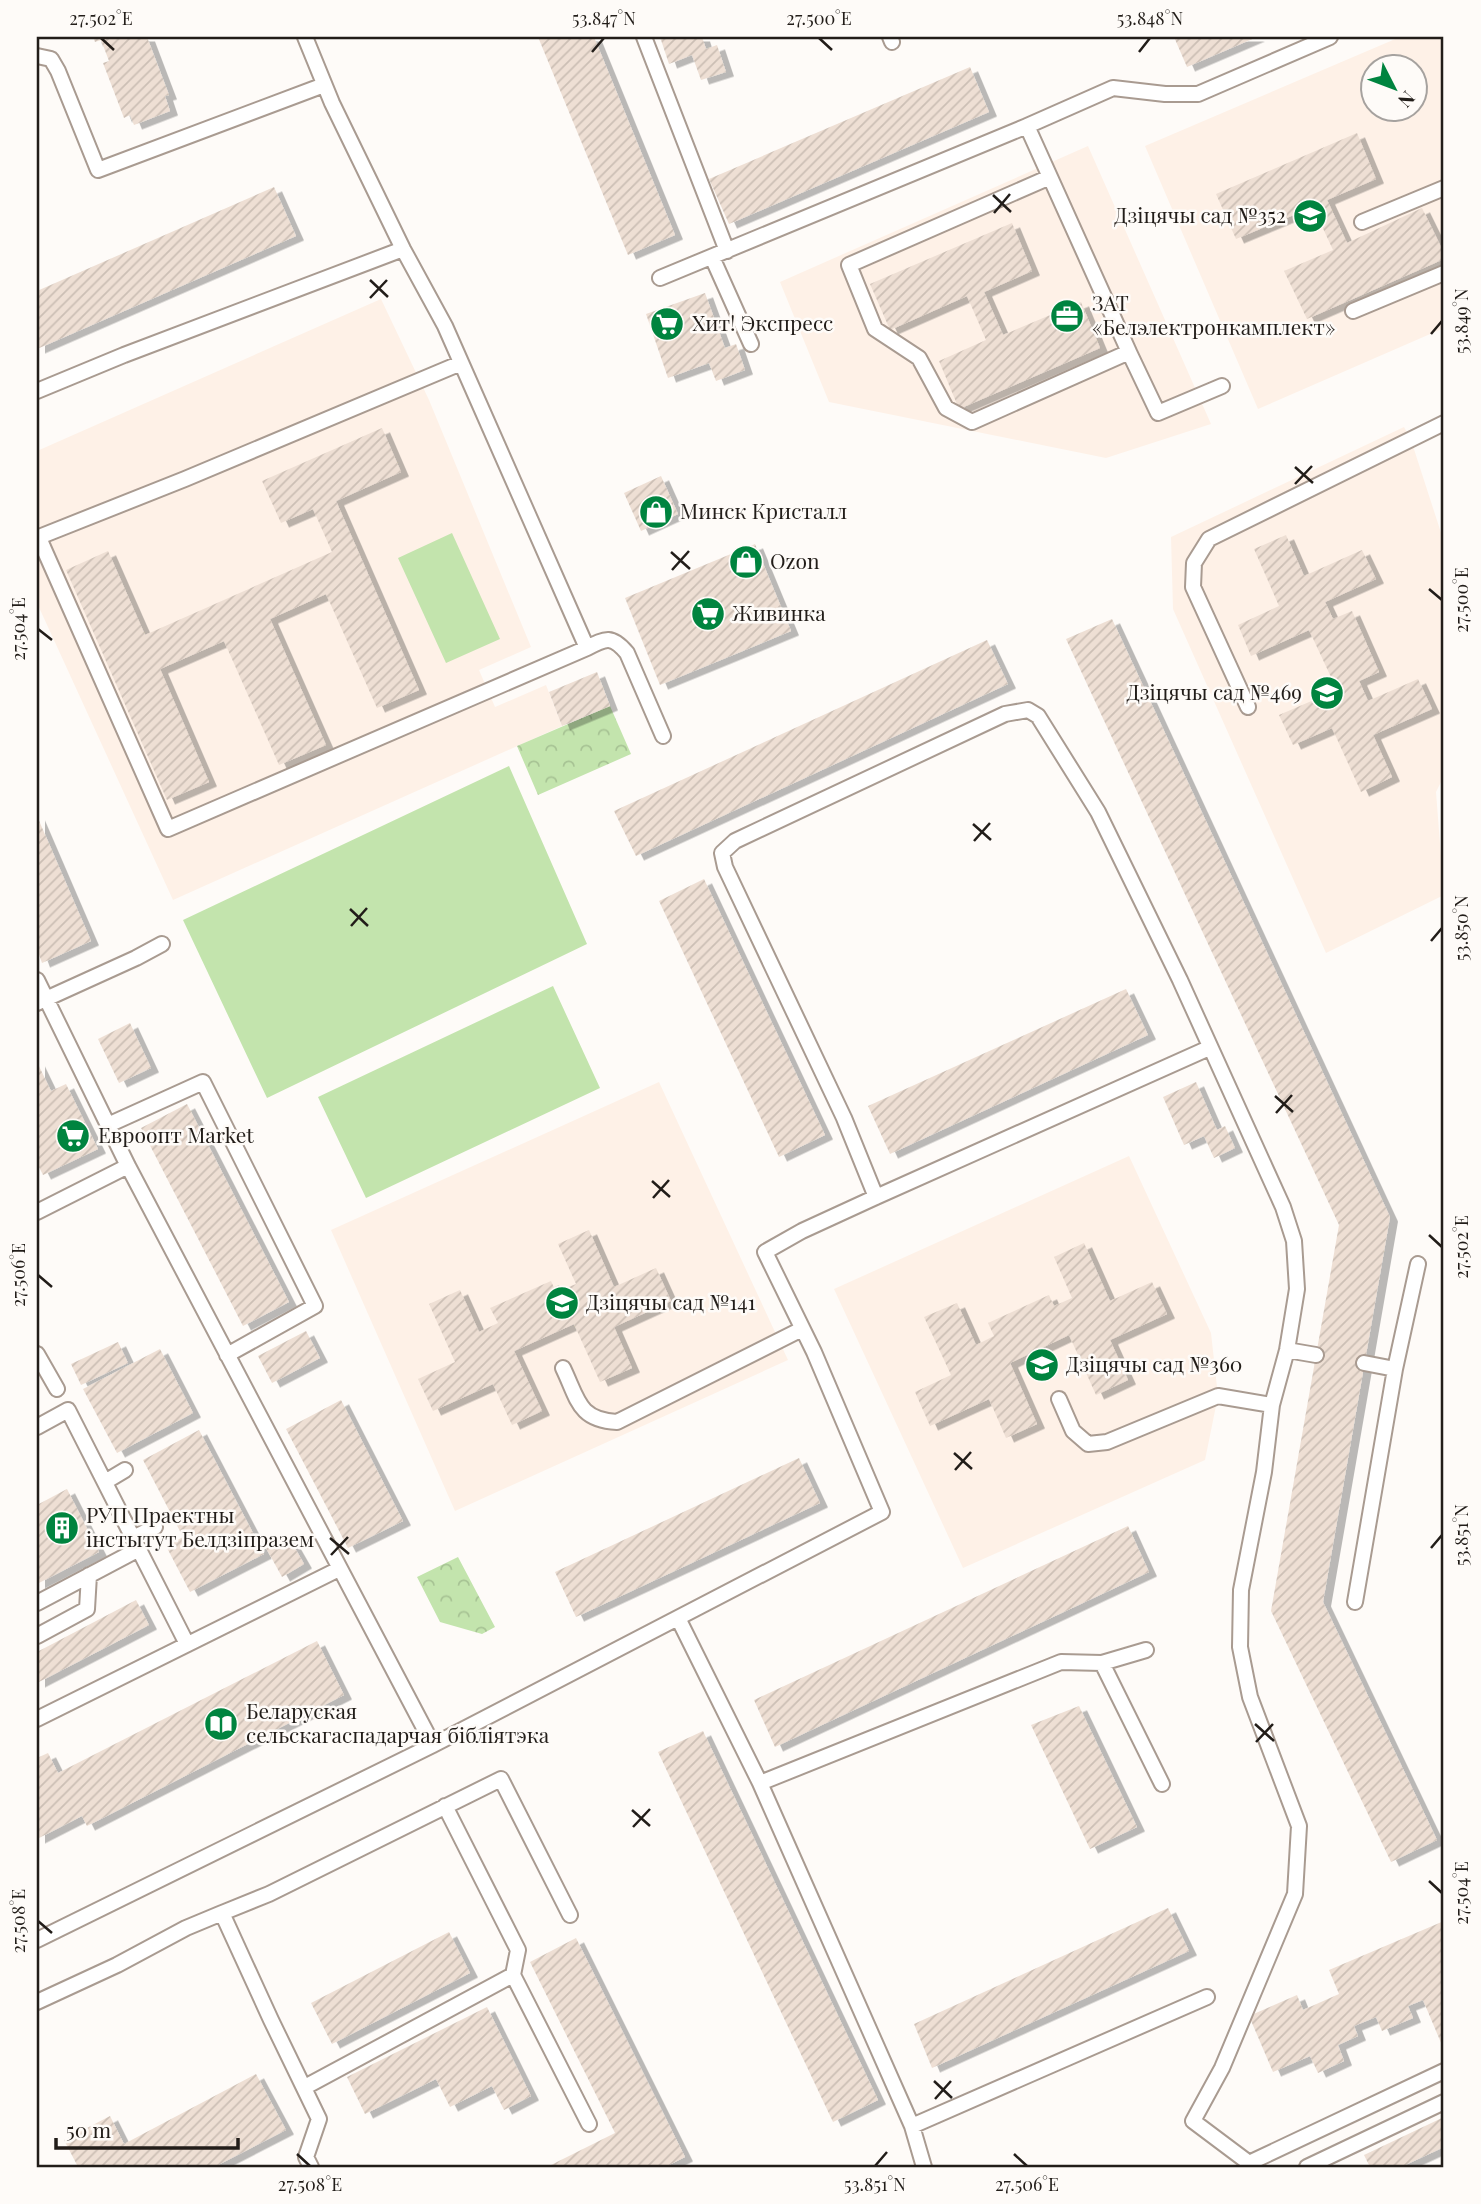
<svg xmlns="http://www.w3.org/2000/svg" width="1481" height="2204" viewBox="0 0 1481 2204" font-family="'Playfair Display',serif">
<defs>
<pattern id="park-crowns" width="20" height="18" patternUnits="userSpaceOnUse" patternTransform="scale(1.75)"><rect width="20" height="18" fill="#c3e4ad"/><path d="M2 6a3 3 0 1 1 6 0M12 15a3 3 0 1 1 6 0" fill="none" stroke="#a7c394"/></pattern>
<pattern id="building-hatch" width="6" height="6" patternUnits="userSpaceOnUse" patternTransform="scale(1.75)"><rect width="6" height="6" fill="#eedfd4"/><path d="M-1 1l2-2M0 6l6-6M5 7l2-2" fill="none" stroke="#ccbfb5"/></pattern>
<filter id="shadow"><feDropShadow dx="8" dy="4.5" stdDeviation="0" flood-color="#0004"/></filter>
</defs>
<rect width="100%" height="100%" fill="#fefbf8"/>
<path fill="#fef1e7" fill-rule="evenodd" d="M1400,37H1444V328L1258,409L1145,146ZM1372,66H1414V108H1372Z
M1088,146L1211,424L1106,458L829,402L780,282Z
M381,299L429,400L531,647L479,670L495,707L546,685L562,726L173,900L37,603V451Z
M1404,427L1411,440L1444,542V776L1436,792L1444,895L1326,953L1173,609L1171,537Z
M659,1082L788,1360L455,1511L331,1230Z
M1129,1156L1211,1333L1218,1396L1205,1460L963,1568L834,1289Z"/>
<path fill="#c3e4ad" d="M452,533L500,639L446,663L398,558Z
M509,766L587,944L267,1098L183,920Z
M553,986L600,1088L366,1198L318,1097Z"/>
<path fill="url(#park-crowns)" d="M610,706L631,754L538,795L517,746Z
M458,1557L495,1627L482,1634L440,1622L417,1577Z"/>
<path fill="url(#building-hatch)" filter="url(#shadow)" d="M93,37H147L169,95L165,96L170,111L134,125L130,115L124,118L103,63L109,61L101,40L95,42Z
M538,37H594L675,235L628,255Z
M660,37H702L706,49L717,45L726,72L701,80L692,55L669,64Z
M1174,37H1257L1187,67Z
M970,67L989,112L729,224L709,179Z
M1357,133L1376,179L1327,200L1347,243L1422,208L1444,253V259L1307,319L1284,271L1333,250L1313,207L1236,239L1216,194Z
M274,187L296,236L37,349V291Z
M1012,223L1032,271L984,292L1003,335L1081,302L1100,348L959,409L939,361L986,340L967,296L890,330L870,284Z
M705,293L725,348L736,344L745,370L716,381L709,363L668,378L646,314Z
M382,428L401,472L336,501L419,690L377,708L326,594L270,619L326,745L279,765L224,641L160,669L209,782L167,800L66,570L108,551L145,635L332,552L313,509L281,523L262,481Z
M661,476L678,514L641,531L624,493Z
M1286,535L1304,576L1362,550L1376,579L1325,602L1333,619L1352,611L1379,672L1359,681L1368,701L1418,679L1432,709L1373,735L1392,777L1361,792L1332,728L1293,745L1279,715L1337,690L1309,630L1251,656L1238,625L1279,606L1254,549Z
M755,544L791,631L660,685L625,598Z
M1112,619L1390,1217L1323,1602L1437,1840L1391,1862L1271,1611L1339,1225L1066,639Z
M987,640L1008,684L636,856L614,811Z
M597,672L610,706L562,726L549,692Z
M37,816L91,941L42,963L37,949Z
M704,879L825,1135L779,1157L659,901Z
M1126,989L1148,1035L890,1154L868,1106Z
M130,1023L151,1068L119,1083L98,1039Z
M37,1062L51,1091L66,1084L98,1149L43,1175L39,1167L37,1168Z
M1196,1082L1217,1130L1225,1126L1235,1148L1214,1158L1204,1136L1184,1145L1163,1097Z
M187,1104L289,1302L243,1326L141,1128Z
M589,1230L614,1287L656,1268L671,1301L614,1327L632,1368L600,1382L574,1324L514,1351L542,1411L512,1425L493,1384L433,1411L418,1379L455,1362L429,1304L460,1290L479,1332L498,1323L490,1308L551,1281L556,1292L576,1284L558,1244Z
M1084,1243L1110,1301L1152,1282L1167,1314L1110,1340L1128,1380L1096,1395L1069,1335L1010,1363L1037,1424L1006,1438L989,1399L930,1426L915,1392L951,1375L924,1317L957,1303L976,1345L994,1336L988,1323L1049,1295L1054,1306L1072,1298L1054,1257Z
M306,1331L320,1358L272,1383L258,1356Z
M118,1342L128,1363L81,1385L71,1364Z
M160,1349L193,1413L117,1453L83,1389Z
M341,1400L403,1521L348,1548L286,1429Z
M199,1430L264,1554L190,1592L166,1546L183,1537L143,1460Z
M799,1458L820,1503L576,1617L555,1572Z
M67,1489L99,1552L37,1584V1505Z
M1128,1526L1149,1572L775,1747L754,1700Z
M288,1536L304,1564L282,1577L266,1548Z
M136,1600L149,1625L37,1683V1652Z
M317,1641L344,1695L87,1826L82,1816L37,1839V1758L48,1753L58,1773Z
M1079,1706L1137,1827L1090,1849L1031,1725Z
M703,1731L878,2100L833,2122L658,1752Z
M1168,1908L1189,1951L932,2068L914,2024Z
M1444,1921V2050L1423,2000L1408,2006L1413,2018L1382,2031L1376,2017L1354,2026L1358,2036L1338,2045L1344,2061L1318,2073L1310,2056L1273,2072L1249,2016L1297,1995L1303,2010L1339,1994L1329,1970Z
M449,1932L470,1973L332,2044L311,2003Z
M576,1938L685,2157L665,2167H547L615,2133L530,1962Z
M487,2007L531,2096L504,2110L492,2086L450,2107L436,2079L365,2114L347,2077Z
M256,2074L286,2130L218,2165L219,2167H71L77,2165L64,2140L110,2116L124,2144Z
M1444,2117V2147L1401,2167H1370L1364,2155Z"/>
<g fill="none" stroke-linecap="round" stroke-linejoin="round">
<g stroke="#a99b91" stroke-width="18">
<path id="lane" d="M305,37L332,103L403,249L445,326L587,648C606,638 612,635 627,653L663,736
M644,37L727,251
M890,37L892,42
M37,56L51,59L58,71L98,170L324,85
M1027,126L1129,352L972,422L946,408L919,358L875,329L849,265L1050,177
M1362,222L1444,188
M712,257L751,344
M660,278L1027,126L1113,88L1165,94H1198L1330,37
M1353,311L1444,273
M1129,352L1158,413L1222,386
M461,363L185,479L39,537L43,547L168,829L587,648
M37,391L124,355L403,249
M1248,707L1193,587L1194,563L1209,539L1444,423
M37,980L128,1166L433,1745
M37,1003L136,958L162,944
M108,1125L203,1082L315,1306L227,1355
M876,1197L844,1118L725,867L722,853L735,841L1005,714L1028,710L1038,716L1098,812L1180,980L1283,1207L1294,1241L1297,1289L1287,1350L1272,1405L1264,1472L1241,1590L1240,1647L1250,1697L1299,1826L1295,1894L1222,2068L1193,2121L1249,2163L1444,2071
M37,1212L128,1166
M1287,1350L1316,1355
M37,1354L57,1389
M1364,1363L1395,1369
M563,1368C578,1399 578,1420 617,1422L802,1329
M1059,1399L1073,1431L1088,1444L1107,1442L1218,1396L1272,1405
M37,1427L68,1410L187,1644
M105,1482L125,1470
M133,1538L155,1527
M1355,1602L1395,1369L1418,1264
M37,1603L139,1549
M678,1618L760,1783L912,2126L924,2167
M37,1636L87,1609L89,1575
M1102,1663L1162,1784
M37,1719L339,1569
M760,1783L1061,1662L1102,1663L1146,1650
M445,1806L518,1950L513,1975L589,2124
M222,1913L269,1894L501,1779L570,1915
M37,1940L433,1745L882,1512L814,1352L765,1252L802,1231L876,1197L1209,1048
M37,2002L117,1965L186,1928L222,1913L271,2020L319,2119L306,2157L311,2167
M305,2087L513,1975
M912,2126L1207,1997
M1307,2167L1444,2102"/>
</g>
<use href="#lane" stroke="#fff" stroke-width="14"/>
</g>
<path fill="none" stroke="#221d19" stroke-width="2.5" d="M101,38L114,50M819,38L832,50M592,52L604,38M1139,52L1150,38M993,195L1011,212M994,213L1010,194M370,280L388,297M370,298L387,280M1431,334L1442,321M1295,467L1313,483M1295,484L1312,466M671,552L690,569M672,570L689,551M1429,589L1442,600M38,629L52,640M973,824L991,840M974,841L990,823M350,909L368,926M351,926L367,908M1431,941L1442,928M1275,1096L1293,1112M1276,1113L1292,1095M652,1181L670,1197M653,1198L669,1180M1429,1235L1442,1247M38,1275L52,1287M954,1453L972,1469M955,1470L971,1452M330,1538L349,1554M1431,1548L1442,1535M331,1555L348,1537M1255,1724L1274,1741M1256,1742L1273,1724M632,1810L650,1826M633,1827L650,1809M1429,1881L1442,1893M38,1921L52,1933M934,2081L952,2098M935,2099L951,2081M297,2154L310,2166M1014,2154L1027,2166M875,2166L887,2152"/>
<defs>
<g id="school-disc" transform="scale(1.75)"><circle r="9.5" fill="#00843f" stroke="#fefbf8"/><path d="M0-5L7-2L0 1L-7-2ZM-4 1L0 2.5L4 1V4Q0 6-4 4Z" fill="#fff"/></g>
<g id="office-disc" transform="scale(1.75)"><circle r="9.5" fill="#00843f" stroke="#fefbf8"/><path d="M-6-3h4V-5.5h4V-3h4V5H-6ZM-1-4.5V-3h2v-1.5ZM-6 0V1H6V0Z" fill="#fff"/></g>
<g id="supermarket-disc" transform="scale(1.75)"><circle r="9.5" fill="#00843f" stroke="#fefbf8"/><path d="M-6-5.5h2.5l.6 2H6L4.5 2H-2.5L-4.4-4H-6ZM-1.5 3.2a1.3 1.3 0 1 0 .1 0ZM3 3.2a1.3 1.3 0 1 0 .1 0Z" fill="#fff"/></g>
<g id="shop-disc" transform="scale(1.75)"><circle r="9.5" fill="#00843f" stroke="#fefbf8"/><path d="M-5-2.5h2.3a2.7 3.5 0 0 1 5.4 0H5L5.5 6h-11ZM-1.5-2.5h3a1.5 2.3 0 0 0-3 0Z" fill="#fff"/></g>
<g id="building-disc" transform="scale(1.75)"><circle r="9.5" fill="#00843f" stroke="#fefbf8"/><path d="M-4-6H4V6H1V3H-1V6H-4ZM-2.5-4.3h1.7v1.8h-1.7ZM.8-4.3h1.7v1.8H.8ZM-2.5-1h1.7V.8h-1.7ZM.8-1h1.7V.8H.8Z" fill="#fff"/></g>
<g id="library-disc" transform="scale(1.75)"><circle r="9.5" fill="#00843f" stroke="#fefbf8"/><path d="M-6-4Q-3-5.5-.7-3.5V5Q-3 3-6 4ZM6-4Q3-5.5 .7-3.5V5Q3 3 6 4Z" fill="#fff"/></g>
</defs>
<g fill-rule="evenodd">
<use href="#school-disc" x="1310" y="216"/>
<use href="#office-disc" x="1067" y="316"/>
<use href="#supermarket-disc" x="667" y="324"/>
<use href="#shop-disc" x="656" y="512"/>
<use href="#shop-disc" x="746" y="562"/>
<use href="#supermarket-disc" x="708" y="614"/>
<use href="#school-disc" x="1327" y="693"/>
<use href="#supermarket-disc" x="73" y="1136"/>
<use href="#school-disc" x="562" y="1303"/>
<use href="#school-disc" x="1042" y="1365"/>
<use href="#building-disc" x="62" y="1528"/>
<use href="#library-disc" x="221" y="1724"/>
</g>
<g text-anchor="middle" stroke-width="5" stroke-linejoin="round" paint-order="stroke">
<g font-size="21" fill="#221d19" stroke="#fefbf8" text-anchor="start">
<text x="1286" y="223" text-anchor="end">Дзіцячы сад №352</text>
<text x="1092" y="311">ЗАТ<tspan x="1092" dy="24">«Белэлектронкамплект»</tspan></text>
<text x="692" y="331">Хит! Экспресс</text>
<text x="680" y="519">Минск Кристалл</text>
<text x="770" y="569">Ozon</text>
<text x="732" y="621">Живинка</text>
<text x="1302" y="700" text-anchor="end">Дзіцячы сад №469</text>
<text x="98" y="1143">Евроопт Market</text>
<text x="586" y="1310">Дзіцячы сад №141</text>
<text x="1066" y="1372">Дзіцячы сад №360</text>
<text x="86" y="1523">РУП Праектны<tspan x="86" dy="24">інстытут Белдзіпразем</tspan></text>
<text x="246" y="1719">Беларуская<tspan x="246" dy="24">сельскагаспадарчая бібліятэка</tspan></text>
</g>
</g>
<rect width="1481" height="2204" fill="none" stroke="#fefbf8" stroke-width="77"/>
<g transform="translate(1394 88) rotate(132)"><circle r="33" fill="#fefbf8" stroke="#a6a29f" stroke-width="2"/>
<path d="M0-5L12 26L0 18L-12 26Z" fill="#00843f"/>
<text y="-10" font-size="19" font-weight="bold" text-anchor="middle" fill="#221d19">N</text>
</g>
<path d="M56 2138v10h182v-10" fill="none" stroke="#221d19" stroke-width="3.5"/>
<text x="66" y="2138" font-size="21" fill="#221d19" stroke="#fefbf8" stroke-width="5" paint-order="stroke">50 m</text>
<rect x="38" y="38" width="1404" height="2128" fill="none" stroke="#221d19" stroke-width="2.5"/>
<g font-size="18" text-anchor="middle" fill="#221d19">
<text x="101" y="25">27.502°E</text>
<text x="604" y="25">53.847°N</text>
<text x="819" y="25">27.500°E</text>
<text x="1150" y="25">53.848°N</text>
<text transform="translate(1462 321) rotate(-90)" y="6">53.849°N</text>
<text transform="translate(1462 600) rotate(-90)" y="6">27.500°E</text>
<text transform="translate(19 629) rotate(-90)" y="6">27.504°E</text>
<text transform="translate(1462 928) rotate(-90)" y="6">53.850°N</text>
<text transform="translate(1462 1247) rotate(-90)" y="6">27.502°E</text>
<text transform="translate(19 1275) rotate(-90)" y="6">27.506°E</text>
<text transform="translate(1462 1535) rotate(-90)" y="6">53.851°N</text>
<text transform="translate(1462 1893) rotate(-90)" y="6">27.504°E</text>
<text transform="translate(19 1921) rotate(-90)" y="6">27.508°E</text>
<text x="310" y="2191">27.508°E</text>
<text x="875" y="2191">53.851°N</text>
<text x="1027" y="2191">27.506°E</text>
</g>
</svg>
